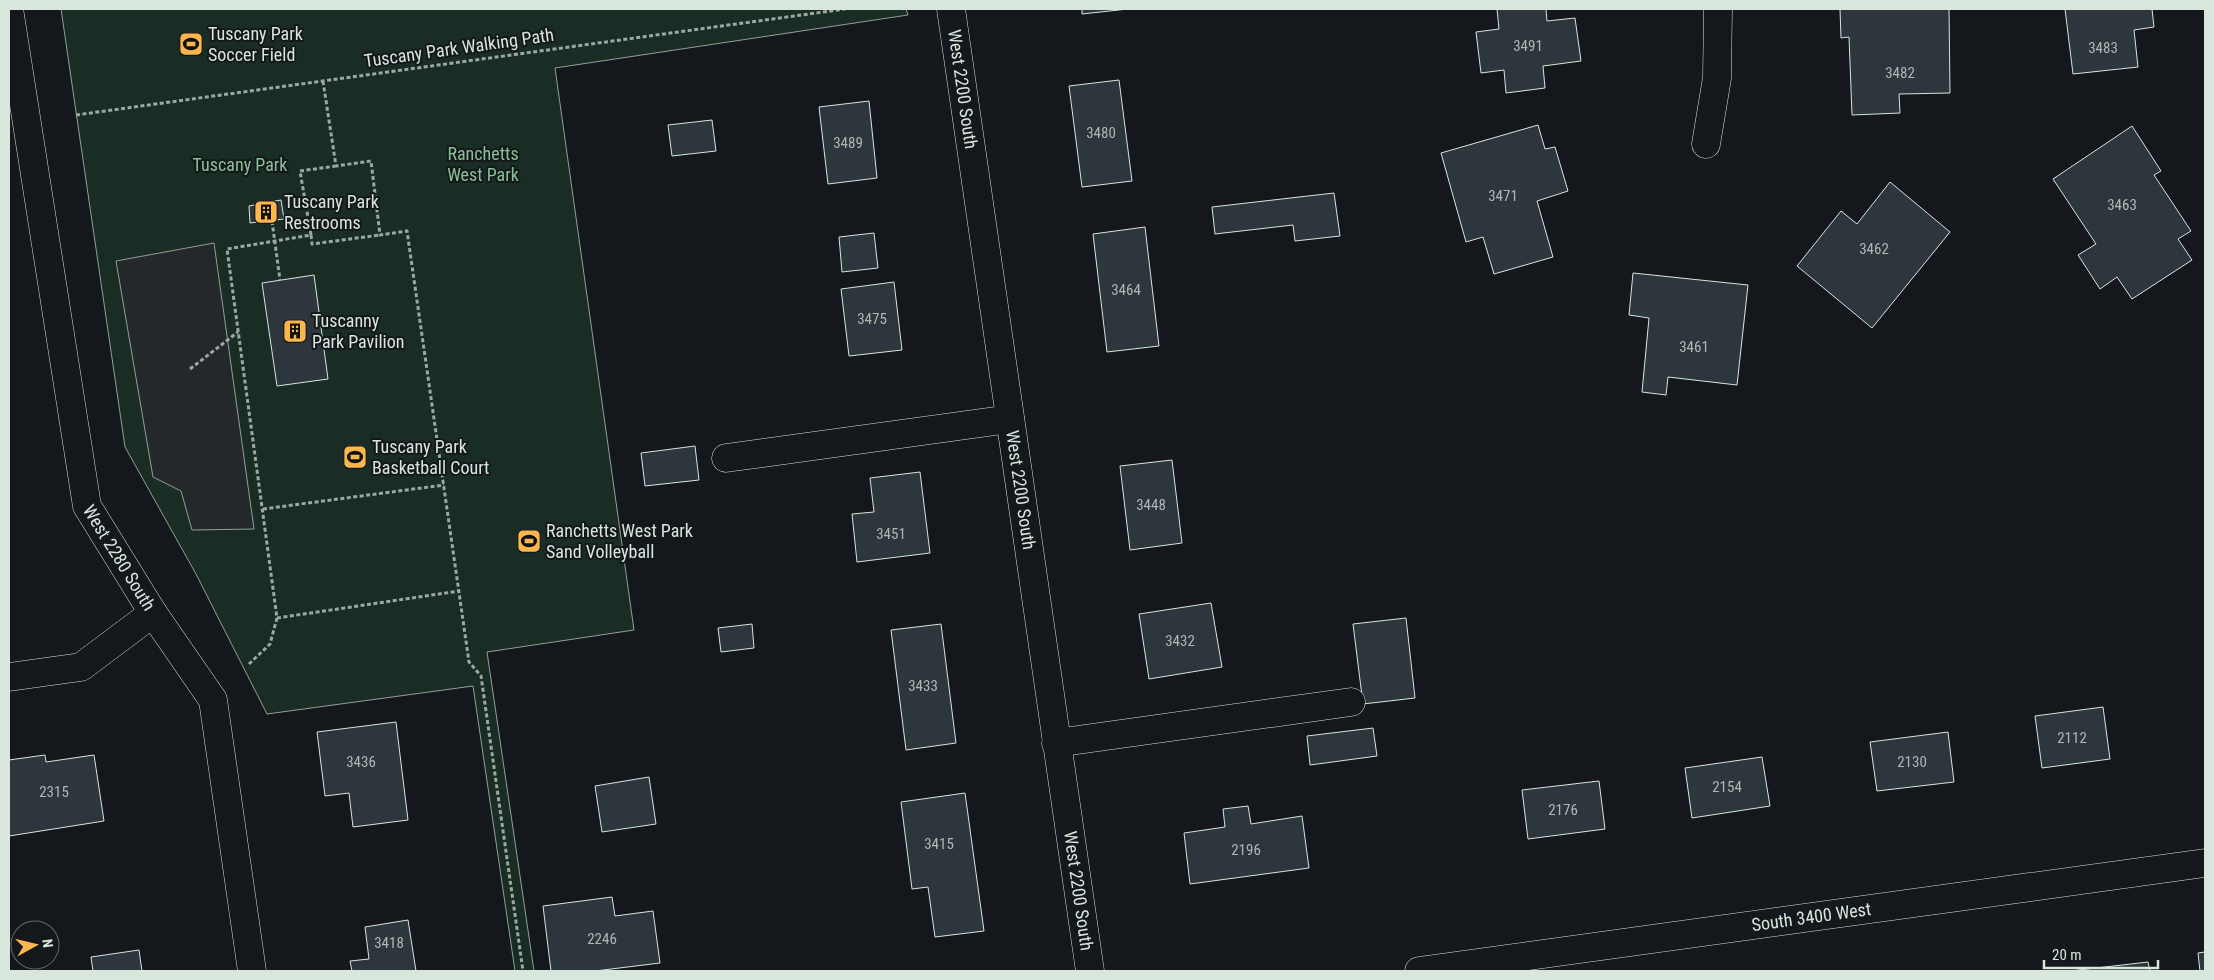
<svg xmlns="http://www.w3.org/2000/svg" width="2214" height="980" viewBox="0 0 2214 980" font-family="'Roboto Condensed',sans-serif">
<rect width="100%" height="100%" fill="#14181c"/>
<path fill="#1a2d24" stroke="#939e99" d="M61,9H906L908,15L555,68L634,630L487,652L534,971H515L473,686L267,714L196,574L125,447Z"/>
<path fill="#24282b" stroke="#939e99" d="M214,243L254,529L192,530L181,491L153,477L116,261Z"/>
<path fill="#2c363c" stroke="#d8e6dc" d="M1082,9H1128L1082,14Z
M1497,9H1546L1547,21L1575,18L1581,61L1543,66L1545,88L1506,93L1504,70L1481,73L1476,32L1499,29Z
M1840,9H1949L1950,93L1899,94L1900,113L1852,115L1849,37L1841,38Z
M2065,9H2152L2154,27L2134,30L2138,67L2073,74Z
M1119,80L1132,181L1082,187L1069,86Z
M869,101L877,178L828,184L819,107Z
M712,120L716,151L672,156L668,125Z
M1538,125L1545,149L1555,147L1568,191L1537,201L1553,257L1494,274L1483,237L1466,242L1441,153Z
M2132,126L2161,171L2154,175L2191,231L2178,239L2192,260L2132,299L2117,277L2100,289L2078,255L2096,244L2053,179Z
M1890,182L1950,232L1872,328L1797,266L1841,211L1857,224Z
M1334,193L1340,236L1295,241L1293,225L1215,234L1212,207Z
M281,200L284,219L250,223L249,206Z
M1145,227L1159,346L1107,352L1093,234Z
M874,233L878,268L842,272L839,237Z
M1633,273L1748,285L1737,385L1668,377L1666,395L1642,392L1649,318L1629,315Z
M314,275L328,379L277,386L262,283Z
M894,282L902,350L849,356L841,289Z
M695,446L699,480L645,486L641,453Z
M1172,460L1182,543L1130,550L1120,466Z
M920,472L930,553L857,562L852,514L874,512L870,478Z
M1211,603L1222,667L1149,679L1139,614Z
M1406,618L1415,698L1363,704L1353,624Z
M752,624L754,648L721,652L718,628Z
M941,624L956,743L906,750L891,630Z
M2103,707L2110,759L2042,768L2035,716Z
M396,722L408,820L353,827L349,793L325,796L317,732Z
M1373,728L1377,756L1310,765L1307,736Z
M1948,732L1954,782L1877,791L1870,742Z
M45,755L46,762L94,755L104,821L9,836V760Z
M1762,757L1770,806L1692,818L1685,768Z
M649,777L656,824L602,832L595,786Z
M1599,781L1605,829L1528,839L1522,790Z
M965,793L984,931L935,937L928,887L912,889L901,802Z
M1248,806L1251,824L1302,816L1309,868L1190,884L1184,833L1225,827L1223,809Z
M612,897L615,916L653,911L660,963L595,971H551L543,906Z
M408,920L416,971H352L350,961L369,959L365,927Z
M139,950L142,971H93L91,957Z
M2205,952V971H2200L2198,953Z
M2148,962L2150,971H2070Z"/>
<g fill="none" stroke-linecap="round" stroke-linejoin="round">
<g stroke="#d8e6dc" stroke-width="29">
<g id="minor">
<path id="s1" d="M9,9L87,506L153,613L213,700L252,971"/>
<path id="s2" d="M951,9L1090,971"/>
<path d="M1706,144L1717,78L1718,9"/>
<path d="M726,458L1010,419"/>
<path d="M9,677L81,667L153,613"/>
<path d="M1056,743L1351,702"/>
<path id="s3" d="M1419,971L2205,863"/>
</g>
</g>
<path stroke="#9da8a2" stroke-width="3" stroke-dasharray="4 2.5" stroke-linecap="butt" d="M323,81L336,166L371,161L380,235L407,231L469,662L481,676L523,971
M76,115L845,9
M272,221L280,280
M311,235L300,171L336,166
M190,369L238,332
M263,509L444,485
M277,618L459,591
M249,664L270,644L277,618L227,249L311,235L312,244L380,235"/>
<use href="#minor" stroke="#14181c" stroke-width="28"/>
</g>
<defs>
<g id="stadium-square" transform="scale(1.25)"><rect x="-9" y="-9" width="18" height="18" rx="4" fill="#ffb74d" stroke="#14181c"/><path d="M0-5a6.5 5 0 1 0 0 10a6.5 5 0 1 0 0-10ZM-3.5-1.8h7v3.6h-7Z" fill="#111"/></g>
<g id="building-square" transform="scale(1.25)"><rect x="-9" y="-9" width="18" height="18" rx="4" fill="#ffb74d" stroke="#14181c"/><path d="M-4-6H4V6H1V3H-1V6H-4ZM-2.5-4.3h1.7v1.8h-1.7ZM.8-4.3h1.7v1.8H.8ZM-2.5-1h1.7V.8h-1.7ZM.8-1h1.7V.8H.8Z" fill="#111"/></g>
</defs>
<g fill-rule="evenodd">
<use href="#stadium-square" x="191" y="44"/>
<use href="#building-square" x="266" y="212"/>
<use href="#building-square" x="295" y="331"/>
<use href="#stadium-square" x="355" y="457"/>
<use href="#stadium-square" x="529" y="541"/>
</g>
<g text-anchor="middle" stroke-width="4" stroke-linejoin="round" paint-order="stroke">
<g font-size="15" fill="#adbab4">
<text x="1528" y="51">3491</text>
<text x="2103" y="53">3483</text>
<text x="1900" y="78">3482</text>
<text x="1101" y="138">3480</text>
<text x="848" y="148">3489</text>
<text x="1503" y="201">3471</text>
<text x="2122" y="210">3463</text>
<text x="1874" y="254">3462</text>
<text x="1126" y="295">3464</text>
<text x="872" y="324">3475</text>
<text x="1694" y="352">3461</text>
<text x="1151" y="510">3448</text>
<text x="891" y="539">3451</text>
<text x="1180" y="646">3432</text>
<text x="923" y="691">3433</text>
<text x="2072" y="743">2112</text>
<text x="361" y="767">3436</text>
<text x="1912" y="767">2130</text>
<text x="1727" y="792">2154</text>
<text x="54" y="797">2315</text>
<text x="1563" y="815">2176</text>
<text x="939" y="849">3415</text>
<text x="1246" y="855">2196</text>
<text x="602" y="944">2246</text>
<text x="389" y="948">3418</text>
</g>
<g font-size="18" fill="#d8e6dc" stroke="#14181c" text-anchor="start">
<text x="208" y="40">Tuscany Park<tspan x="208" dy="21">Soccer Field</tspan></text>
<text x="284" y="208">Tuscany Park<tspan x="284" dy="21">Restrooms</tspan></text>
<text x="312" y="327">Tuscanny<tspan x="312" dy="21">Park Pavilion</tspan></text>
<text x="372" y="453">Tuscany Park<tspan x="372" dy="21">Basketball Court</tspan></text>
<text x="546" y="537">Ranchetts West Park<tspan x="546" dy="21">Sand Volleyball</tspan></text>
</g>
<g font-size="18" fill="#d8e6dc" stroke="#14181c">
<text transform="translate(459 48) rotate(-8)" y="6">Tuscany Park Walking Path</text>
<text dy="6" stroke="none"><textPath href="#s2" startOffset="81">West 2200 South</textPath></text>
<text dy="6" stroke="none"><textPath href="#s2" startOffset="486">West 2200 South</textPath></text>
<text dy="6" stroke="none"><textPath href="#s1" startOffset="564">West 2280 South</textPath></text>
<text dy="6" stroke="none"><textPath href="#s2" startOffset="891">West 2200 South</textPath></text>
<text dy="6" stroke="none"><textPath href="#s3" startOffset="396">South 3400 West</textPath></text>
</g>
<g font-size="18" fill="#8ac095" stroke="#14181c">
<text x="483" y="160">Ranchetts<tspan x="483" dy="21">West Park</tspan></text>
<text x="240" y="171">Tuscany Park</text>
</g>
</g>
<rect width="2214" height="980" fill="none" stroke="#d8e6dc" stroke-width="20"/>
<g transform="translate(35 945) rotate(82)"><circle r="24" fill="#14181c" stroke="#626a69"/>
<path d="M0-4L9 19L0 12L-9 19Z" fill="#ffb74d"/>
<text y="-8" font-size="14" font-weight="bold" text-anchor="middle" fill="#d8e6dc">N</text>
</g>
<path d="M2044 960v8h114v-8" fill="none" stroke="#d8e6dc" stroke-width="2.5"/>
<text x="2052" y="960" font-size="15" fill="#d8e6dc" stroke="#14181c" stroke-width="4" paint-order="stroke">20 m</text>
</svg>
